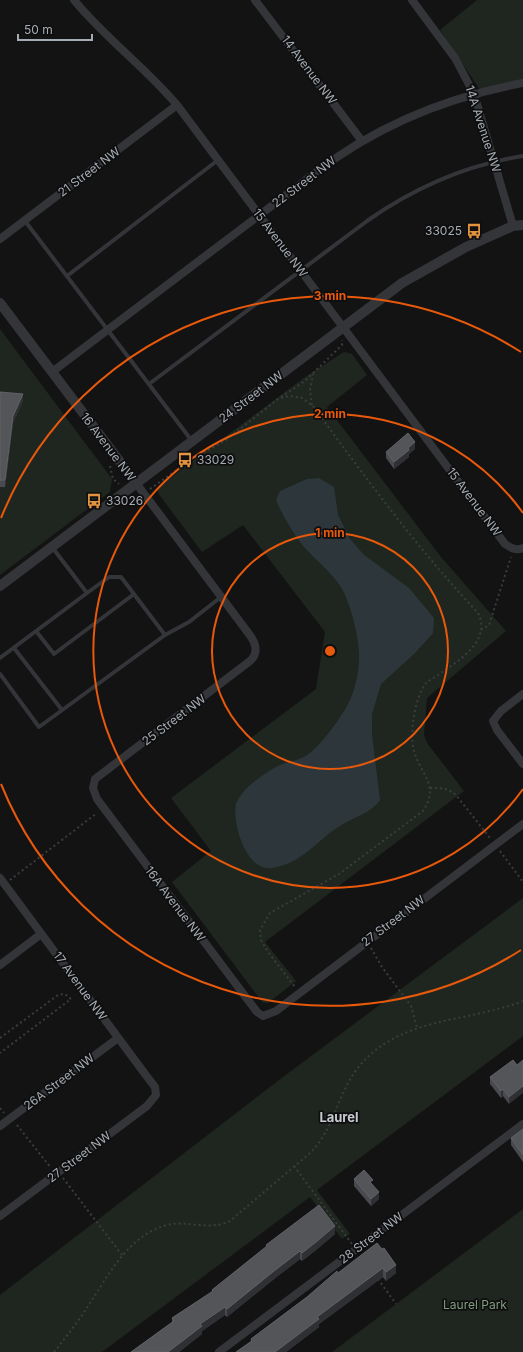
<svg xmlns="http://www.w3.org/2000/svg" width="523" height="1352" viewBox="0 0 523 1352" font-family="Inter,sans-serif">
<rect width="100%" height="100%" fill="#131314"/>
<path fill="#1f261f" d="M477,0H523V82L480,90L440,30Z
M0,329L112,479L110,492L0,575Z
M344,352L352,354L367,375L327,407L441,557L506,631L427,698L424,735L427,743L464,791L265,942L296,981L268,1003H263L172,882L211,851L171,798L316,689L325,632L243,525L202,552L158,493V487L305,377Z
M523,898V1036L317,1190L350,1234L342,1239L310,1197L102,1352H0V1295L283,1077Z
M523,1209V1352H332Z"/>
<path fill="#2d373b" d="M319,478L334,487L338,515L350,539L364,555L409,588L434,618L433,633L415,653L381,684L372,714V735L380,800C371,813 356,816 343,824C316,840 304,863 272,868C246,872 232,823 236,804C237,800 243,792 246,789C252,782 270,770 278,766C286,762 296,761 304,757C318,750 341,718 348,704C356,689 360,668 359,651C358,634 350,602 341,587C331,572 316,560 304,547C293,533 283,517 276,500L280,491L307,479Z"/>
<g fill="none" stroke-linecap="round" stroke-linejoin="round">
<path stroke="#3a3c3f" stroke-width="2" stroke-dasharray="2 3" stroke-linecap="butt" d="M281,397L305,381L342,345V340
M312,405L310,390L313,374
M110,466L113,479L119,484
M150,489L192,459L226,440L278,399L289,396L302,398L313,406C365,477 417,548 478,613C494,645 448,667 426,683C415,697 409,733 414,751C421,775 440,786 423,811L339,874L270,913L260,930L261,940L268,952L295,987
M481,630L489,625L511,557
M430,788C441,788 448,788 456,795L490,838
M500,851L523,882
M10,880L97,813
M371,948L382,967L411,1006L417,1028
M0,1038L58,995L65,994L71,999L0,1053
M0,1108L4,1113
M17,1125L51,1168
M294,1166L352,1244
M63,1178L122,1255
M378,1279L396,1304
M54,1352C66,1337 78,1322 88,1306C109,1275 127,1236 167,1225C183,1221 199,1227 216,1225C220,1225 226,1223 230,1221L310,1153C334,1130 337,1095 357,1069C398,1016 467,1023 523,1001"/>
<path stroke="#343539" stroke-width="4" d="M25,221L192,441
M67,276L218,160
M149,384L367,221C414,188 466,165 523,156
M87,593L109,577H121L165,635
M36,631L54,654L134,594
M14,648L62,710
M0,658L87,593L52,547
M0,674L39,727L165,635L189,622L221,597"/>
<path stroke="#343539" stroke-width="8" d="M74,0C105,38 145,67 177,105L505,544C511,548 516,551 523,548
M255,0L362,141
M412,0L455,58L474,94L513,226
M0,239L177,105
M52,372L315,173C376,126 447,97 523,83
M136,483L249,634C256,643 259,653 250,661L95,779L93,788L97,799L257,1012L263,1016L276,1011L523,824
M523,694L501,711L493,721L497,730L523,764
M0,878L145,1074L155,1087L156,1095L147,1106L0,1216
M0,965L41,934
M0,1126L118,1038
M219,1352L523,1124"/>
<path stroke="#343539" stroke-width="10" d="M0,303L136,483
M0,586L402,283L466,247L513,226L523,225"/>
</g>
<path fill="#494a4f" d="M0,392L23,401L13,423L5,487H0Z
M415,449L409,454V457L394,469L386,458V452Z
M513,1060L509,1104L503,1096L501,1098L490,1084V1077Z
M523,1129V1162L511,1145V1138Z
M354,1179L373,1185L379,1199L371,1206L354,1186Z
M335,1234L316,1250L302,1261L300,1259L274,1279L227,1317L225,1315L202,1331V1334L179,1352H131L172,1322V1318L212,1292V1290L266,1247V1245Z
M377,1243L396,1273L386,1281L383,1277L319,1324V1327L286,1352H236L251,1341V1339L307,1297Z"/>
<path fill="#2f3033" d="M23,394V401L13,423L5,487V480L13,416Z
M415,442V449L409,454V457L394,469V462L408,448Z
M523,1086V1093L509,1104V1097Z
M503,1089V1096L501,1098V1091Z
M379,1192V1199L371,1206V1199Z
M335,1226V1234L316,1250L302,1261V1253Z
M300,1251V1259L274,1279L227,1317V1309L274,1271Z
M396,1265V1273L386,1281V1272Z
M383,1268V1277L319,1324V1327L286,1352H275L317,1317Z
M225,1307V1315L202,1331V1334L179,1352H168L200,1324Z"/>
<path fill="#535559" stroke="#606267" d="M0,392L23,394L13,416L5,480H0V481Z
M408,433L415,442L408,448L409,450L394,462L386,452Z
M513,1060L517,1065L523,1060V1086L509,1097L503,1089L501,1091L490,1077Z
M523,1129V1155L511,1138Z
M364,1170L373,1180L370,1182L379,1192L371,1199L354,1179Z
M319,1205L335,1226L316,1242L302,1253L300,1251L274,1271L227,1309L225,1307L200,1324L202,1326L168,1352H131L174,1321L172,1318L213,1291L212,1290L267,1246L266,1245Z
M377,1243L382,1249L384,1248L396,1265L386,1272L383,1268L317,1317L319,1319L275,1352H236L252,1341L251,1339L307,1297L337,1271L338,1273Z"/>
<g fill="none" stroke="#e8590c" stroke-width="2">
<circle cx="330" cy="651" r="118"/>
<path d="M523 789A237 237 0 1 1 523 513"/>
<path d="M521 950A355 355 0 0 1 1 784M1 518A355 355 0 0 1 521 352"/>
</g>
<defs>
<g id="bus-bare" transform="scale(1.2)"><path d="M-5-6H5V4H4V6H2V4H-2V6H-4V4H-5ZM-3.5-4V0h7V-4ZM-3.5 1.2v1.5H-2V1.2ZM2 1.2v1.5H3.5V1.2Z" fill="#e1933e" stroke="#0e0e0f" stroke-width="2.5" paint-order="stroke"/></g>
</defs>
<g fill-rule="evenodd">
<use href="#bus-bare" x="474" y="231"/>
<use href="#bus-bare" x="185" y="460"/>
<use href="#bus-bare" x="94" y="501"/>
</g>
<g text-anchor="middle" stroke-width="3.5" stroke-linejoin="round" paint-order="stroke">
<g font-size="12" fill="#a5acb3" stroke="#0e0e0f">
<text transform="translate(309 70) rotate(53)" y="4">14 Avenue NW</text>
<text transform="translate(483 129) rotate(72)" y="4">14A Avenue NW</text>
<text transform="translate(89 172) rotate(-37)" y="4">21 Street NW</text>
<text transform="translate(304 182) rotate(-37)" y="4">22 Street NW</text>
<text transform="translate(280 243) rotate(53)" y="4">15 Avenue NW</text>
<text transform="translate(251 397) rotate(-37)" y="4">24 Street NW</text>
<text transform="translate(108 447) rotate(53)" y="4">16 Avenue NW</text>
<text transform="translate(474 502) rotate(53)" y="4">15 Avenue NW</text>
<text transform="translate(174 720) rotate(-37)" y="4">25 Street NW</text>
<text transform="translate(175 904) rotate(53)" y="4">16A Avenue NW</text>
<text transform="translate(393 921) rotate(-37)" y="4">27 Street NW</text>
<text transform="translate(80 986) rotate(54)" y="4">17 Avenue NW</text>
<text transform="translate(59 1082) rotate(-37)" y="4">26A Street NW</text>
<text transform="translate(79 1157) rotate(-37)" y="4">27 Street NW</text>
<text transform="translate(371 1238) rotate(-37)" y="4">28 Street NW</text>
</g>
<g font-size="12" fill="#a5acb3" stroke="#0e0e0f" text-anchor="start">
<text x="462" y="235" text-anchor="end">33025</text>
<text x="197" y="464">33029</text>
<text x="106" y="505">33026</text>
</g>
<g font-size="12" fill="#809d7e" stroke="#0e0e0f">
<text x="475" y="1309">Laurel Park</text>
</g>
<g font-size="13" font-weight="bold" fill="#c6cad0" stroke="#0e0e0f">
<text x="339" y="1122">Laurel</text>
</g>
</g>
<circle cx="330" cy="651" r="6" fill="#e8590c" stroke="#0e0e0f" stroke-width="2"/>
<g font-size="12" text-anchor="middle" font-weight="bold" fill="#e8590c" stroke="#0e0e0f" stroke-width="3.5" stroke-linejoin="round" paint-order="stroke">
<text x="330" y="300">3 min</text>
<text x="330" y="418">2 min</text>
<text x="330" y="537">1 min</text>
</g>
<path d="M18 34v6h74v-6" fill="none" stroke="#a5acb3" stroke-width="2"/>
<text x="24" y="34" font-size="12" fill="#a5acb3" stroke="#0e0e0f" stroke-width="3" paint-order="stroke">50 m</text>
</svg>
